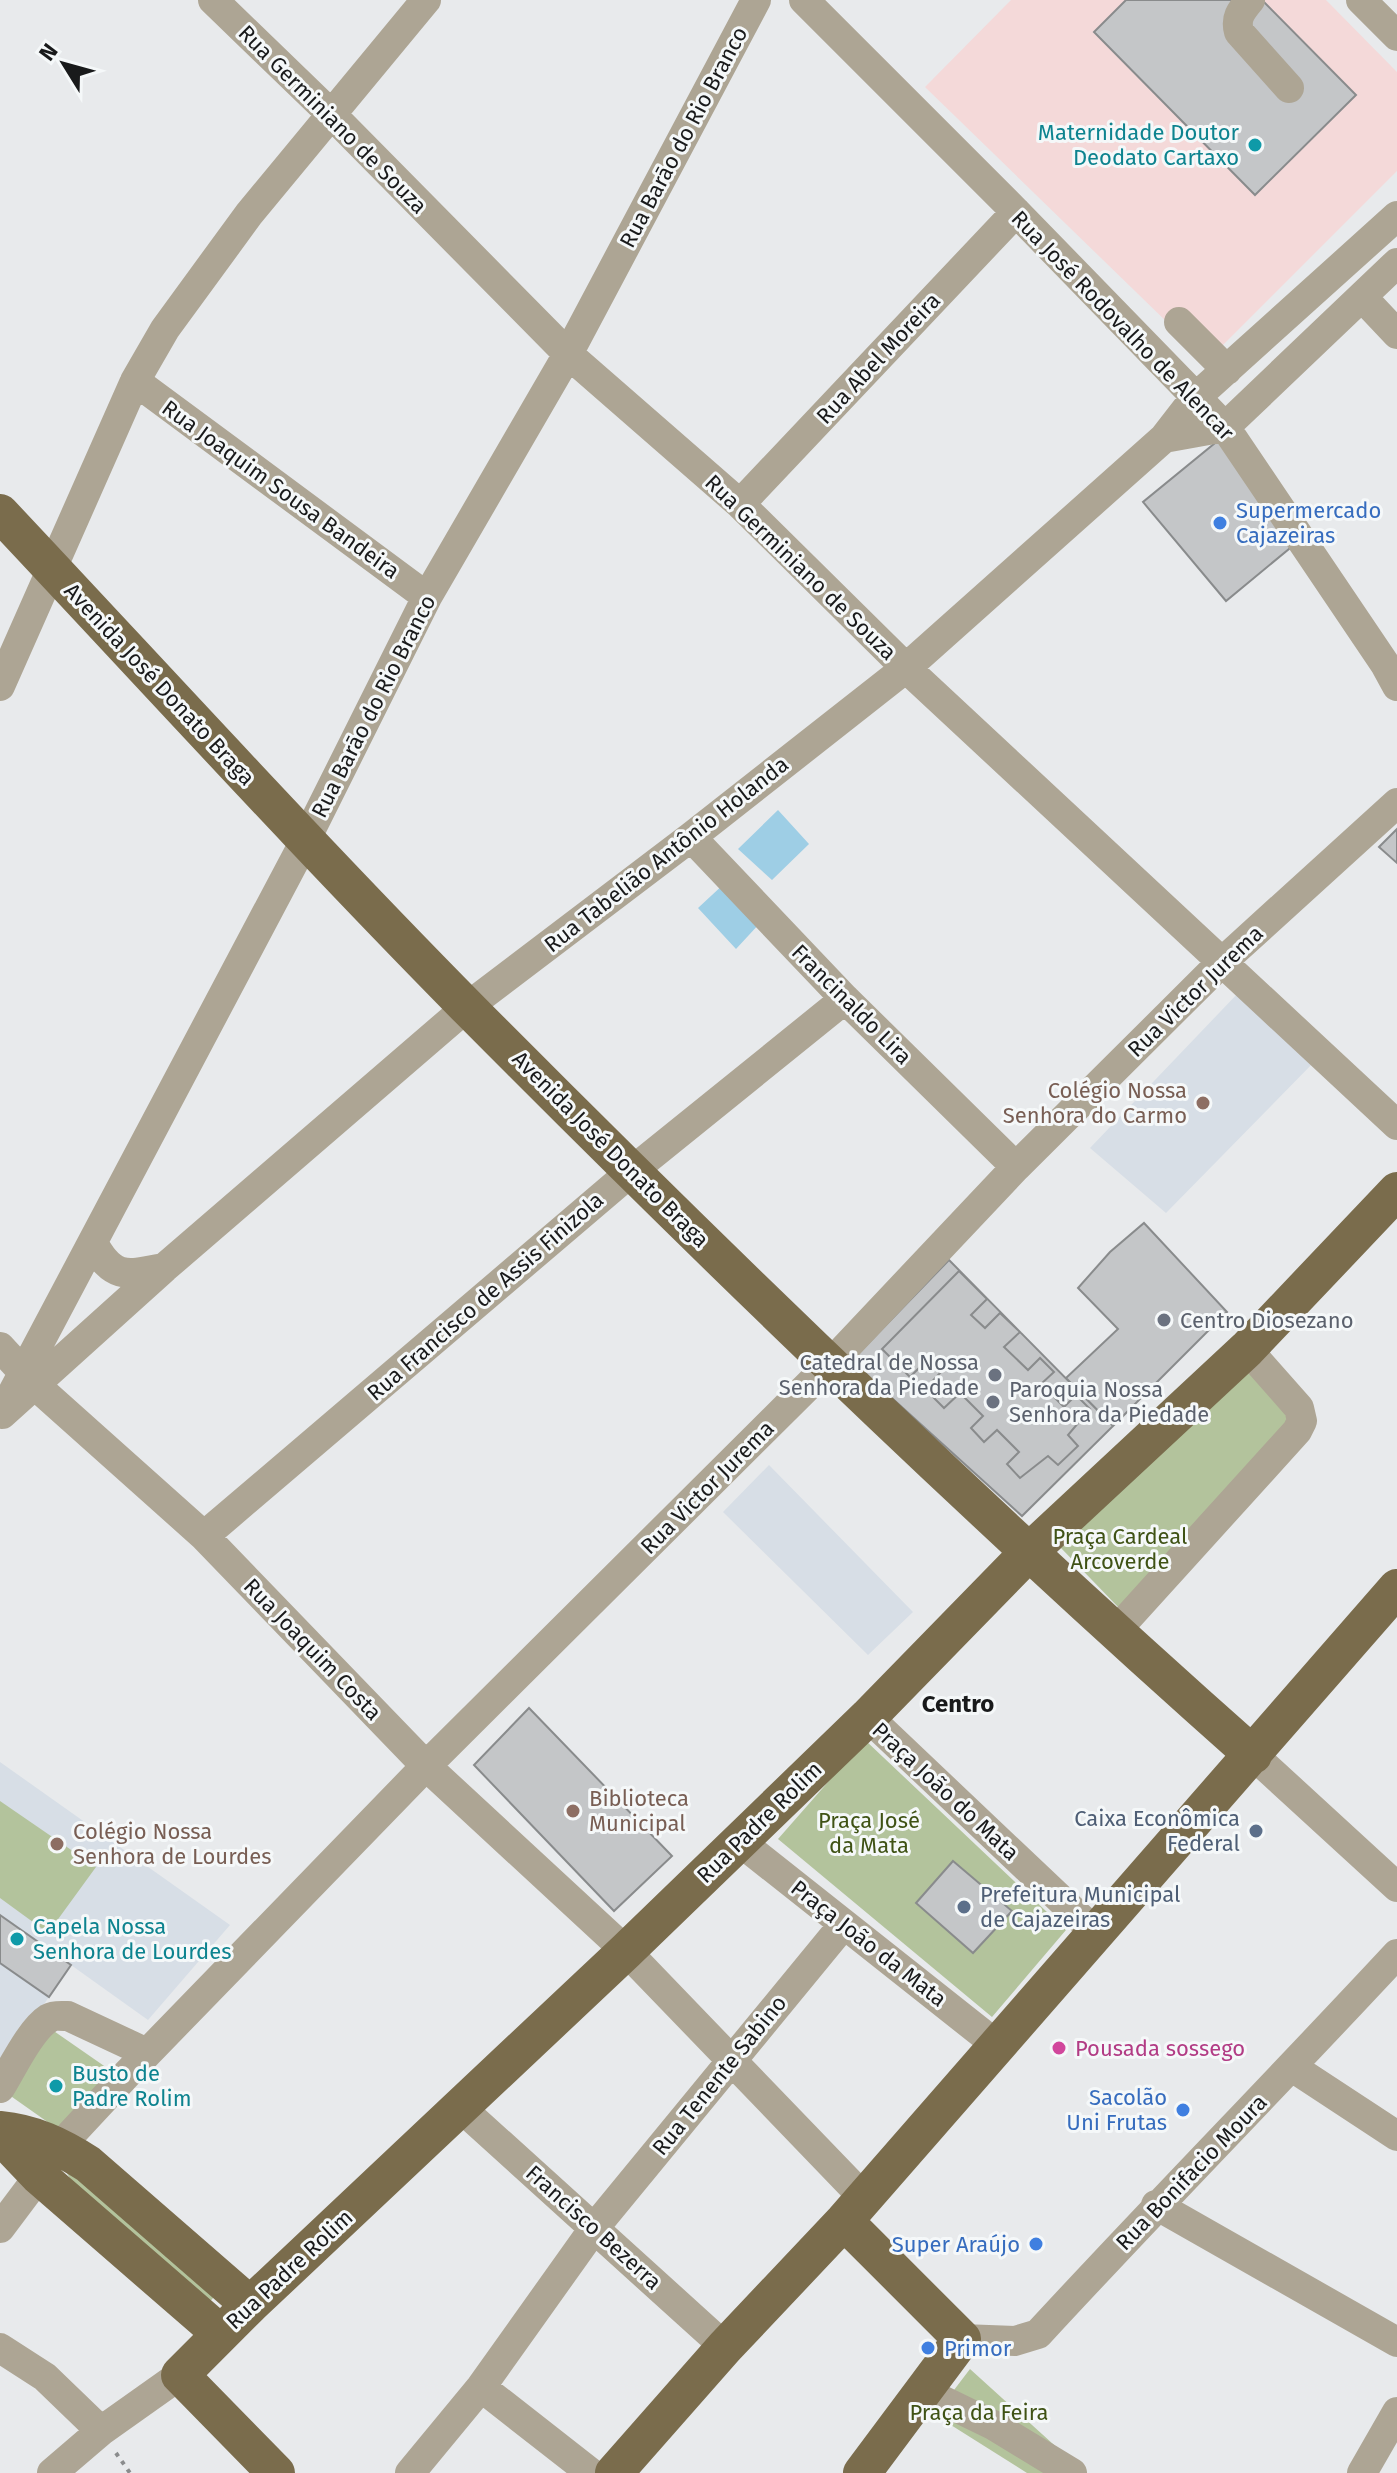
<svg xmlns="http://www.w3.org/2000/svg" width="1397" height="2473" viewBox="0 0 1397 2473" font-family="'Fira Sans',sans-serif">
<rect width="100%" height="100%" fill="#e8eaec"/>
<path fill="#d7dee6" d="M1241,990L1317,1059L1166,1213L1090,1148Z
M769,1465L913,1612L868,1655L723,1512Z
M0,1762L230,1925L148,2020L71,1965L0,2068Z"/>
<path fill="#f4d9d9" d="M1011,0H1326L1397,72V171L1207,361L925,87Z"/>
<path fill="#b3c39c" d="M1247,1369L1299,1418L1120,1609L1061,1548Z
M865,1740L1066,1930L992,2017L778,1839Z
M0,1801L96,1867L48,1933L0,1898Z
M48,2027L110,2070L66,2135L5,2092Z
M63,2167L217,2293L209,2303L73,2183Z
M970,2369L1074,2463L1077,2473H1027L935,2415Z"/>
<path fill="#9ecee5" d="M778,810L809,844L772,880L738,849Z
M726,882L761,922L736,949L698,908Z"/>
<path fill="#c4c6c8" stroke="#898b8c" stroke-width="2" d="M1126,0H1262L1356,95L1255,195L1094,32Z
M1220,439L1295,544L1226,601L1143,502Z
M1397,829V863L1379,847Z
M1144,1223L1227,1312L1113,1426L1066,1378L1118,1329L1078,1288L1110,1252Z
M949,1260L1113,1426L1022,1516L851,1361Z
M959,1271L987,1299L971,1315L985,1328L1000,1313L1020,1332L1004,1347L1028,1370L1040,1358L1054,1372L1041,1384L1064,1407L1076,1395L1090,1409L1068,1435L1078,1446L1058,1465L1048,1456L1020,1478L1007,1464L1019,1452L997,1430L984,1442L971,1428L983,1416L960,1393L944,1408L925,1389L940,1373L927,1360L910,1377L882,1349Z
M529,1708L672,1856L614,1911L474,1765Z
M953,1861L1012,1911L973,1953L916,1903Z
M0,1915L71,1965L49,1997L0,1963Z"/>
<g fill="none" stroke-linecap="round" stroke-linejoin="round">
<path stroke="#8a8c8d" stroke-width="4" stroke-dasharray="4 6" stroke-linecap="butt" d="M116,2453L130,2473"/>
<path stroke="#ada594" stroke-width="30" d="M213,0L332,115L568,354L740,504L906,668L1397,1125
M804,0L1016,212L1225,427L1385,664L1397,686
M1250,0C1241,11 1235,18 1239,32L1289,88
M1361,0L1397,36
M1363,298L1397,334
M1179,322L1227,370
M135,381L427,597
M1164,438L1225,427L1397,263
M740,504L1016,212
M0,686L135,381L165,329L249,214L426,0
M691,837L845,999L1016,1167
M93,1243C113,1280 127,1275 164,1268
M0,1347L35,1385L204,1536L426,1766L626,1951L864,2198
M10,1398L306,839L427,597L568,354L756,0
M2,1414L164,1268L467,1007L691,837L906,668L1164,438L1195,398L1397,216
M204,1536L632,1171L845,999
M1114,1633L1297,1431L1302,1421L1299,1408L1247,1349
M868,1717L1095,1932
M1253,1755L1397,1887
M739,1841L998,2046
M1292,2067L1397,2136
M0,2088C12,2069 30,2030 49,2018C54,2015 62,2016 68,2016L147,2053
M461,2108L725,2347
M60,2146L127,2074L426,1766L830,1364L1016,1167L1221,963L1397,803
M1156,2205L1397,2342
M0,2228L39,2176
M962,2339L1015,2341L1038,2334C1156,2206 1278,2082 1397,1954
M0,2348L45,2377L101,2431
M481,2387L591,2473
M923,2391L993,2425L1072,2473
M52,2473L101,2431L180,2375
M410,2473L481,2387L595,2227L844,1924
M1362,2473L1397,2412"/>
<path stroke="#7a6c4c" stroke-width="38" d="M0,513C156,679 309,847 469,1009C723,1265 983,1516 1253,1755
M0,2130C33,2133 60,2146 88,2164L250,2305
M0,2135L39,2176L221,2334
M844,2221L962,2339L862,2473
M276,2473L180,2375L250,2305L626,1951L868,1717L1030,1551L1247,1349L1397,1191
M614,2473L725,2347L844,2221L1397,1588"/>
</g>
<g fill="#0f9aa8" stroke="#f5f8f9" stroke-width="3">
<circle cx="1255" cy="145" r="8"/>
<circle cx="17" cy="1939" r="8"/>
<circle cx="56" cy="2086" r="8"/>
</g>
<g fill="#3f7fe0" stroke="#f5f8f9" stroke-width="3">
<circle cx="1220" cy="523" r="8"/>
<circle cx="1183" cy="2110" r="8"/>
<circle cx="1036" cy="2244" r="8"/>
<circle cx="928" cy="2348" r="8"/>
</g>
<g fill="#8d6e63" stroke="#f5f8f9" stroke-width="3">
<circle cx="1203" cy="1103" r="8"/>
<circle cx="573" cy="1811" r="8"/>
<circle cx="57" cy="1844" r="8"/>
</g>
<g fill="#6b7280" stroke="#f5f8f9" stroke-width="3">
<circle cx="1164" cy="1320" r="8"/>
<circle cx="995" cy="1375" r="8"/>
<circle cx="993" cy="1402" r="8"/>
</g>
<g fill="#5c6f8a" stroke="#f5f8f9" stroke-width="3">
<circle cx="1256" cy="1831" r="8"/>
<circle cx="964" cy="1907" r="8"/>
</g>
<circle fill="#d1479c" stroke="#f5f8f9" stroke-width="3" cx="1059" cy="2048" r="8"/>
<g text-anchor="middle" stroke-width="6" stroke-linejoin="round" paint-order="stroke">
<g font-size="22" fill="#191a1b" stroke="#f5f8f9">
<text transform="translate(333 119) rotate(45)" y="8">Rua Germiniano de Souza</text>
<text transform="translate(683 137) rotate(-62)" y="8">Rua Barāo do Rio Branco</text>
<text transform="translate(1123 325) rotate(46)" y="8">Rua José Rodovalho de Alencar</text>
<text transform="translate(878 358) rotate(-47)" y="8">Rua Abel Moreira</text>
<text transform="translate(281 489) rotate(36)" y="8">Rua Joaquim Sousa Bandeira</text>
<text transform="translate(801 567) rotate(44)" y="8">Rua Germiniano de Souza</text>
<text transform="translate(160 684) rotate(47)" y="8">Avenida José Donato Braga</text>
<text transform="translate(373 706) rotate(-63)" y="8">Rua Barāo do Rio Branco</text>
<text transform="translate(666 854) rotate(-38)" y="8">Rua Tabelião Antônio Holanda</text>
<text transform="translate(1195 991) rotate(-44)" y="8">Rua Victor Jurema</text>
<text transform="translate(852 1004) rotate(45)" y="8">Francinaldo Lira</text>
<text transform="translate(611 1149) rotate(45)" y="8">Avenida José Donato Braga</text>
<text transform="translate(485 1296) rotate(-41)" y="8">Rua Francisco de Assis Finizola</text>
<text transform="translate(707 1487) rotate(-45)" y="8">Rua Victor Jurema</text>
<text transform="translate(313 1649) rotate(46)" y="8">Rua Joaquim Costa</text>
<text transform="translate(946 1791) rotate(43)" y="8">Praça João do Mata</text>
<text transform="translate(759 1822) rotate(-44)" y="8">Rua Padre Rolim</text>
<text transform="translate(869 1943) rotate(38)" y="8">Praça João da Mata</text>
<text transform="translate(719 2075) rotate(-51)" y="8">Rua Tenente Sabino</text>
<text transform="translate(1191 2172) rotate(-46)" y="8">Rua Bonifacio Moura</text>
<text transform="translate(594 2227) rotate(42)" y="8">Francisco Bezerra</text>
<text transform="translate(289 2269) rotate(-43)" y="8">Rua Padre Rolim</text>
</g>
<g font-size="22" fill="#0d838f" stroke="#f5f8f9" text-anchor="start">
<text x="1239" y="140" text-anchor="end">Maternidade Doutor<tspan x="1239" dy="25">Deodato Cartaxo</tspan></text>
<text x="33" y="1934">Capela Nossa<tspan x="33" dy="25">Senhora de Lourdes</tspan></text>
<text x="72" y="2081">Busto de<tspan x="72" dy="25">Padre Rolim</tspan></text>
</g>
<g font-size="22" fill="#366cbe" stroke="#f5f8f9" text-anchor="start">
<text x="1236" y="518">Supermercado<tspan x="1236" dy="25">Cajazeiras</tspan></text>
<text x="1167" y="2105" text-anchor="end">Sacolão<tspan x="1167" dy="25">Uni Frutas</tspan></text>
<text x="1020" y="2252" text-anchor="end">Super Araújo</text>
<text x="944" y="2356">Primor</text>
</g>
<g font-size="22" fill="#785e54" stroke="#f5f8f9" text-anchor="start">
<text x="1187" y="1098" text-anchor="end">Colégio Nossa<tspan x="1187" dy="25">Senhora do Carmo</tspan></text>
<text x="589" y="1806">Biblioteca<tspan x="589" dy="25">Municipal</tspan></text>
<text x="73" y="1839">Colégio Nossa<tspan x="73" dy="25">Senhora de Lourdes</tspan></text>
</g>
<g font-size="22" fill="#5b616d" stroke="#f5f8f9" text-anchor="start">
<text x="1180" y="1328">Centro Diosezano</text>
<text x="979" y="1370" text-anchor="end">Catedral de Nossa<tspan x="979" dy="25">Senhora da Piedade</tspan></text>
<text x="1009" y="1397">Paroquia Nossa<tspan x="1009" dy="25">Senhora da Piedade</tspan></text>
</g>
<g font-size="22" fill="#3f5215" stroke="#f5f8f9">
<text x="1120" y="1544">Praça Cardeal<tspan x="1120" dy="25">Arcoverde</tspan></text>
<text x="869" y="1828">Praça José<tspan x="869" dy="25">da Mata</tspan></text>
<text x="979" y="2420">Praça da Feira</text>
</g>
<g font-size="22" fill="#4e5e75" stroke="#f5f8f9" text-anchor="end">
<text x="1240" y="1826">Caixa Econômica<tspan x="1240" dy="25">Federal</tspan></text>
<text x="980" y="1902" text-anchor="start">Prefeitura Municipal<tspan x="980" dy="25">de Cajazeiras</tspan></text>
</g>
<g font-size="22" fill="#b23c85" stroke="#f5f8f9" text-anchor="start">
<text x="1075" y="2056">Pousada sossego</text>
</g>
<g font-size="24" font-weight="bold" fill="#191a1b" stroke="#f5f8f9">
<text x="958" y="1712">Centro</text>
</g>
</g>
<g transform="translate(64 64) rotate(307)" stroke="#f5f8f9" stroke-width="6" paint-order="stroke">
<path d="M0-6L14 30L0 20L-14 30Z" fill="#191a1b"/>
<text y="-12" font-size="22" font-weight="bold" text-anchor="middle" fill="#191a1b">N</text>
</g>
</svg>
